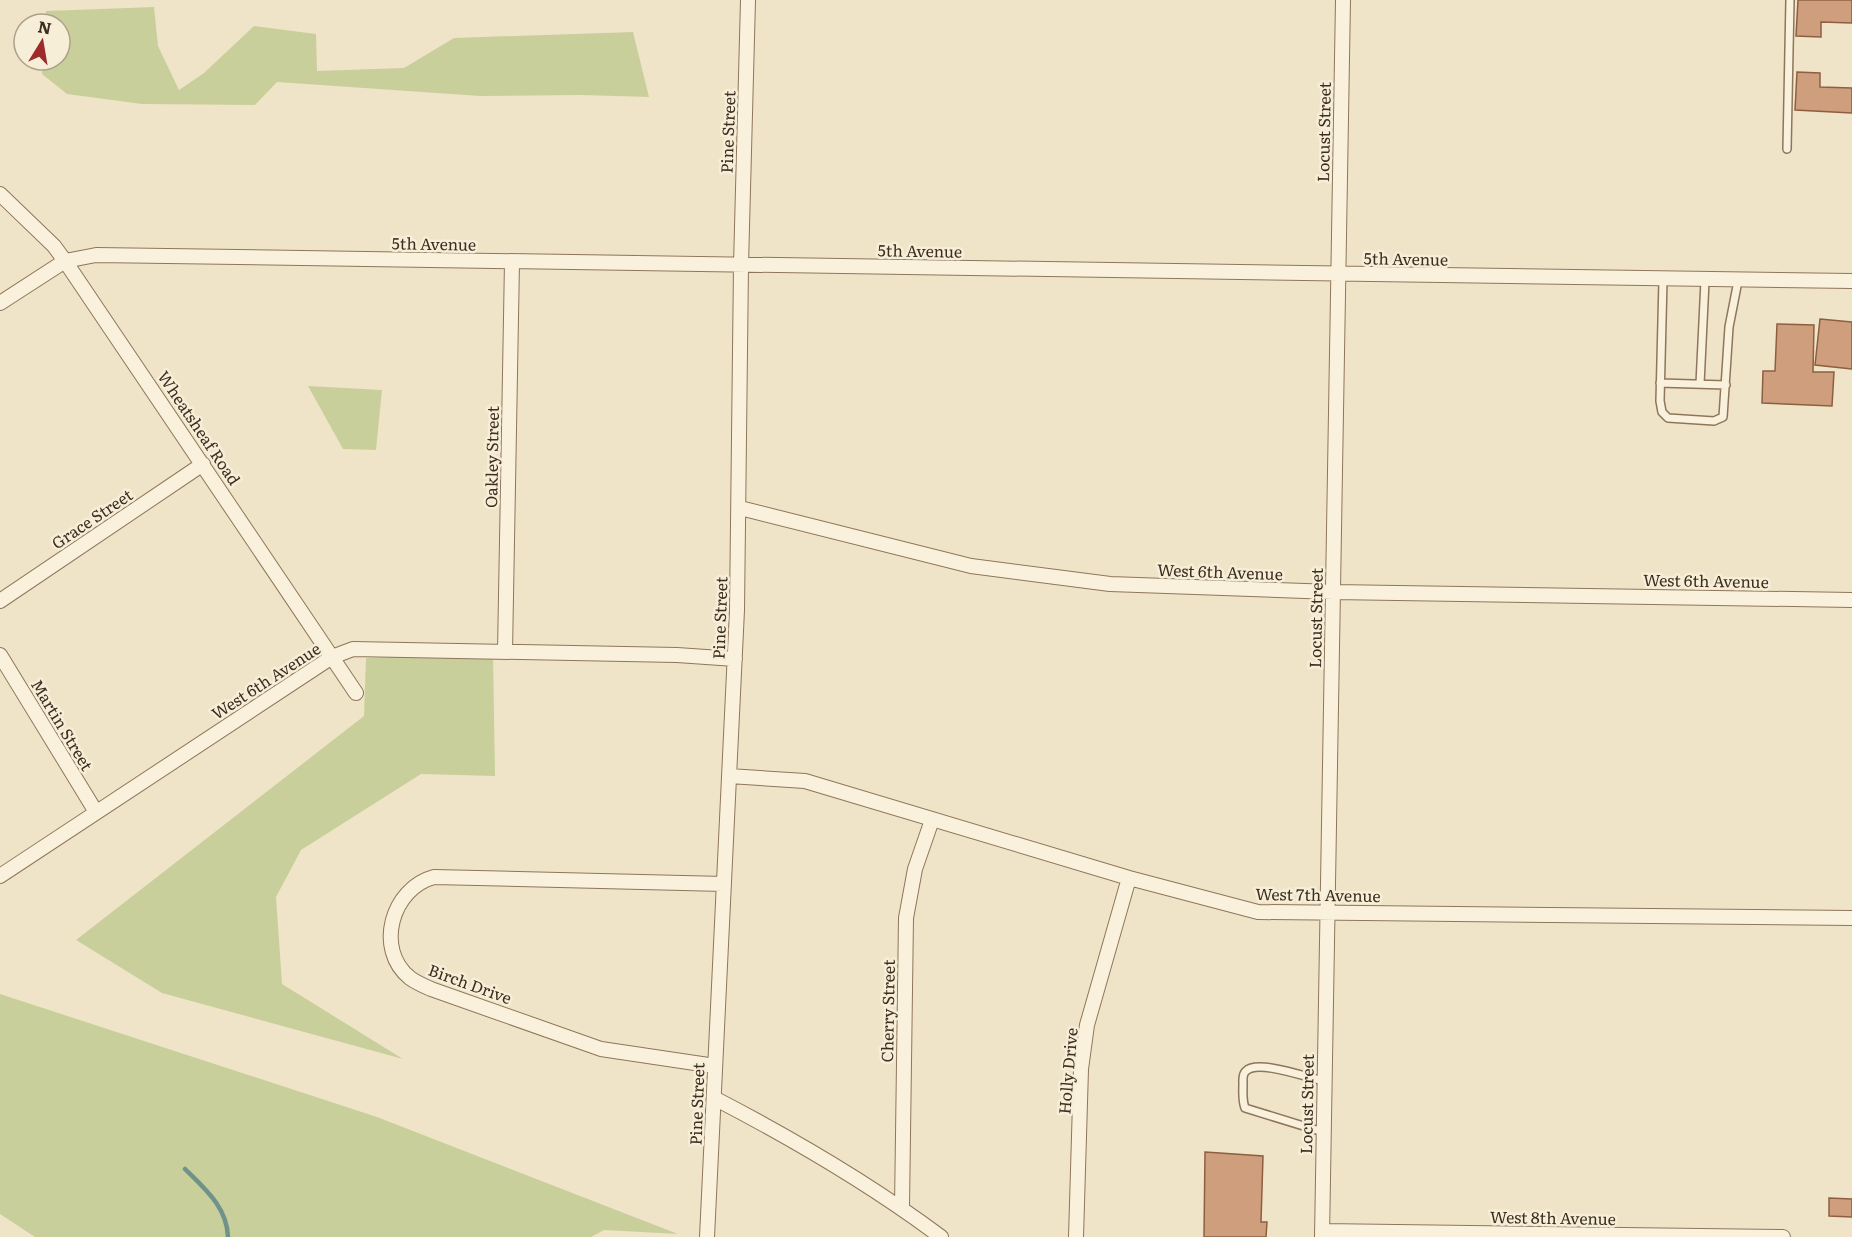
<svg xmlns="http://www.w3.org/2000/svg" width="1852" height="1237" viewBox="0 0 1852 1237" font-family="Literata,serif">
<rect width="100%" height="100%" fill="#f0e4c8"/>
<path fill="#c9cf9b" d="M154,7L158,46L179,90L204,73L254,26L316,34L317,71L404,68L454,38L633,32L649,97L581,95L480,96L277,82L255,105L142,104L67,94L42,74L43,60H60V24H45L46,11Z
M308,386L382,390L376,450L343,449Z
M493,653L495,776L421,774L301,850L276,897L282,984L403,1059L162,993L76,940L364,716L366,658Z
M0,994L377,1117L678,1234L604,1230L591,1237H35L0,1214Z"/>
<g fill="none" stroke-linecap="round" stroke-linejoin="round">
<path stroke="#6f938a" stroke-width="4.5" d="M185,1169C205,1189 227,1207 228,1237"/>
</g>
<path fill="#cf9f7d" stroke="#8d5f41" stroke-width="1.5" d="M1798,0H1852V23L1821,22V37L1796,36Z
M1797,72L1820,73V87L1852,88V113L1795,110Z
M1820,319L1852,322V369L1815,365Z
M1777,324L1814,325L1813,372H1834L1832,406L1762,403L1763,371H1775Z
M1205,1152L1263,1156L1261,1222H1267L1266,1237H1204Z
M1829,1198L1852,1199V1217L1829,1216Z"/>
<g fill="none" stroke-linecap="round" stroke-linejoin="round">
<g stroke="#8d765c" stroke-width="10">
<path id="service" d="M1787,149L1790,0
M1663,280L1660,401L1662,412L1668,418L1714,421L1723,417L1729,327L1738,281
M1660,383L1726,385
M1700,384L1705,281
M1323,1132L1245,1108C1242,1100 1243,1093 1243,1084C1243,1080 1242,1074 1246,1071C1258,1059 1308,1078 1324,1081"/>
</g>
<g stroke="#8d765c" stroke-width="16">
<path id="minor" d="M0,194L54,246L65,261L356,693
M0,303L65,261L96,255L1852,281
M740,508L971,566L1110,584L1333,592L1852,600
M0,601L203,464
M505,652L512,262
M0,655L96,812
M729,776L805,781L1129,878L1258,912L1852,918
M0,876L332,657L353,649L677,655L735,659
M715,1066L601,1049L431,989C424,986 417,983 410,978C374,949 392,888 434,877L724,884
M714,1098C793,1139 869,1183 941,1237
M902,1207L906,918L915,869L932,820
M1322,1231L1783,1237
M707,1237L737,610L741,265L748,0
M1076,1237L1081,1069L1087,1025L1129,878
M1322,1237L1343,0"/>
</g>
<use href="#service" stroke="#faf1dc" stroke-width="7"/>
<use href="#minor" stroke="#faf1dc" stroke-width="14"/>
</g>
<g text-anchor="middle" stroke-width="5" stroke-linejoin="round" paint-order="stroke">
<g font-size="16" fill="#3d2e20" stroke="#f7eed8">
<text transform="translate(728 132) rotate(-88)" y="6">Pine Street</text>
<text transform="translate(1324 132) rotate(-89)" y="6">Locust Street</text>
<text transform="translate(434 244) rotate(1)" y="6">5th Avenue</text>
<text transform="translate(920 251) rotate(1)" y="6">5th Avenue</text>
<text transform="translate(1406 259) rotate(1)" y="6">5th Avenue</text>
<text transform="translate(199 428) rotate(56)" y="6">Wheatsheaf Road</text>
<text transform="translate(492 457) rotate(-89)" y="6">Oakley Street</text>
<text transform="translate(92 519) rotate(-34)" y="6">Grace Street</text>
<text transform="translate(1220 572) rotate(2)" y="6">West 6th Avenue</text>
<text transform="translate(1706 581) rotate(1)" y="6">West 6th Avenue</text>
<text transform="translate(720 618) rotate(-88)" y="6">Pine Street</text>
<text transform="translate(1316 618) rotate(-89)" y="6">Locust Street</text>
<text transform="translate(266 681) rotate(-33)" y="6">West 6th Avenue</text>
<text transform="translate(62 725) rotate(59)" y="6">Martin Street</text>
<text transform="translate(1318 895) rotate(1)" y="6">West 7th Avenue</text>
<text transform="translate(470 984) rotate(20)" y="6">Birch Drive</text>
<text transform="translate(888 1011) rotate(-89)" y="6">Cherry Street</text>
<text transform="translate(1068 1071) rotate(-85)" y="6">Holly Drive</text>
<text transform="translate(697 1104) rotate(-88)" y="6">Pine Street</text>
<text transform="translate(1307 1104) rotate(-89)" y="6">Locust Street</text>
<text transform="translate(1553 1218) rotate(1)" y="6">West 8th Avenue</text>
</g>
</g>
<g transform="translate(42 42) rotate(11)"><circle r="28" fill="#f7eed8" stroke="#ada18e" stroke-width="1.5"/>
<path d="M0-4.5L10 22L0 15L-10 22Z" fill="#9e2a2b"/>
<text y="-9" font-size="16" font-weight="bold" text-anchor="middle" fill="#3d2e20">N</text>
</g>
</svg>
